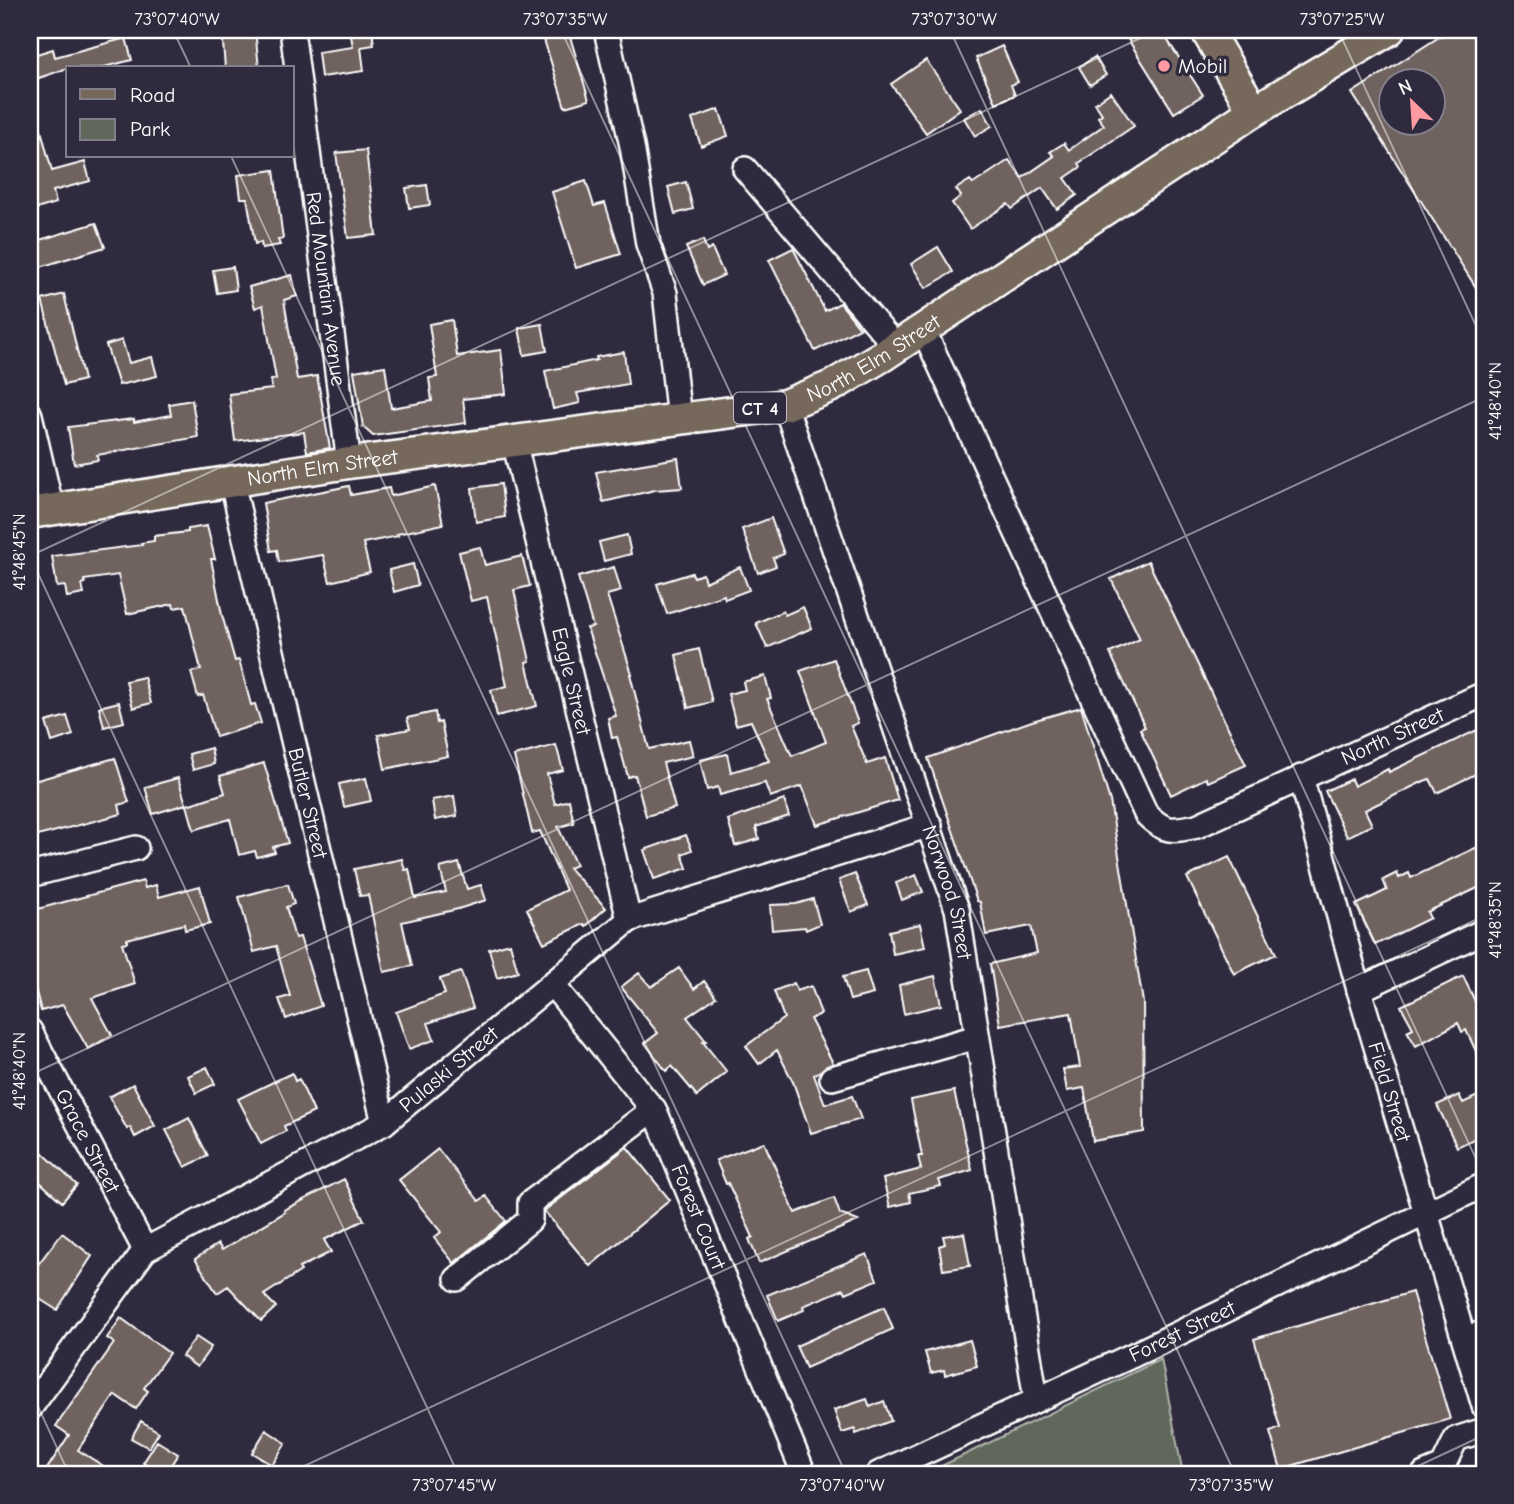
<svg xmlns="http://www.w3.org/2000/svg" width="1514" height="1504" viewBox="0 0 1514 1504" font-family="'Comic Neue',sans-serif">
<rect width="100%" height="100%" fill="#2f2a3d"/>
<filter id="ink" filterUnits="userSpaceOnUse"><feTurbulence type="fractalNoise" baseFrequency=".0143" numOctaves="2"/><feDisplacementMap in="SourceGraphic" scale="14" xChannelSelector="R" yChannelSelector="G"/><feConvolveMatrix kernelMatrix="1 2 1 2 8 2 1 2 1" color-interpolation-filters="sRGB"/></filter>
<g filter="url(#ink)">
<path fill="#60685b" stroke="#b0b4ad" stroke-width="2" d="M1161,1359L1183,1474H925Z"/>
<path fill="#70625e" stroke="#fff" stroke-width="2" fill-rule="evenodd" d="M222,30H255L259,68H225Z
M350,30H372L374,45L361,47L364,71L321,77L318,52L353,47Z
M541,30H568L589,100L565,107Z
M1136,30H1161L1203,95L1174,113L1126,36Z
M1450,30H1484V300L1352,93ZM1391,80H1433V122H1391Z
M126,38L132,60L100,68H68L30,81V56L53,49L55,57Z
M1002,46L1018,82L1011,85L1015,95L996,103L976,58Z
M1095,57L1106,75L1090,85L1079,67Z
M926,60L960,109L926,133L891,84Z
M1111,92L1134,126L1079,163L1081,167L1065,178L1077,195L1057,209L1042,188L1012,209L1008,204L970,229L952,203L961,196L956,189L970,180L973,184L1009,160L1022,178L1054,156L1050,152L1064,143L1069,150L1104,125L1098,117L1102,114L1095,103Z
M35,108L52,171L85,162L90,181L53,191L56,203L30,211V109Z
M982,108L992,126L975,136L964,118Z
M719,109L728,136L701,146L692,119Z
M366,150L376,235L348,238L336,153Z
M274,170L283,239L278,240L280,245L262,248L261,242L255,244L247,198H241L238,175Z
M586,181L594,206L605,203L621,254L576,268L552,192Z
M686,182L693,209L675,214L668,187Z
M427,185L430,205L409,208L406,188Z
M96,223L105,247L37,268L30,243Z
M703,240L707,251L712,248L724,275L703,285L686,247Z
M938,247L953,272L926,288L911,264Z
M793,248L825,311L840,303L860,328L815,351L769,260Z
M233,267L236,290L217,293L213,270Z
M292,275L297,296L284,300L297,379L317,376L330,448L307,452L304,432L235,441L229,394L272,389L271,380L276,379L263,305L255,308L249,287Z
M64,294L84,380L64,385L42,300Z
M452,320L457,356L501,350L506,394L463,399L466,423L373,436L363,427L354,371L385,366L391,408L432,401L429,378L437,377L429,324Z
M542,324L547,351L524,355L519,328Z
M122,340L129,363L152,357L157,376L119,385L106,345Z
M624,352L628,384L577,393L580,403L553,409L545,371L597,360L596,357Z
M192,400L198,437L97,455L98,460L74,464L68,427L134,419V422L171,415L169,404Z
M678,458L682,488L655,490L603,502L596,472Z
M501,484L505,517L476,522L472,488Z
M349,486L351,495L389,488L391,496L435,486L443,524L397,534L398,536L363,543L370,572L330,582L323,555L279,562L277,550L271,551L263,503Z
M771,518L784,554L773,558L776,566L758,573L742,529Z
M207,526L215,559H211L222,615L235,661L239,660L251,705L255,704L261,723L216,737L203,695L198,697L191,672L201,670L185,606L174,608L173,604L127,614L118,575L84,580L85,583L82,584L84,594L67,597L65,586L57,587L52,556L142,545L141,543L154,541V536L188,532V529Z
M627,535L631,554L604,561L599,542Z
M480,547L485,565L522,556L530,586L514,590L530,661L526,662L537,706L497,716L491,690L507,686L487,597L471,601L459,552Z
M1148,561L1246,765L1208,782L1206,778L1171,795L1140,729L1145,727L1110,653L1140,639L1111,579Z
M413,564L418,585L394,592L389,570Z
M614,567L621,591L607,595L632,674H630L649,749L689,740L693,756L663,763L675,808L646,816L635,775L628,777L617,737L612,738L608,718L616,716L587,628L593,627L578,577Z
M740,567L749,590L725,599L724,595L667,614L657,584L692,573L694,577L703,574L705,582Z
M803,607L812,628L767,648L756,623L783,611L785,615Z
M699,649L712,702L688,708L676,655Z
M834,659L858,723L851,726L867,764L885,758L898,800L817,825L802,786L770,797L765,783L720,795L718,787L707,790L700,760L727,754L731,772L769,761L751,721L736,725L728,694L745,690L743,682L765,676L771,698L767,699L792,756L826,742L800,671Z
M144,677L151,703L133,708L126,681Z
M119,702L124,722L104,727L99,707Z
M1081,707L1110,801L1143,1002L1144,1132L1093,1141L1084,1088L1067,1091L1063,1069L1080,1067L1071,1013L1000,1025L990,964L1037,953L1031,926L986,935L980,902L977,901L928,758L1032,721Z
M435,712L437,723L441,722L448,756L385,769L378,735L410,729L407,718Z
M67,716L73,735L52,742L46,722Z
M1477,730L1484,747V770L1437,793L1430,779L1424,781L1365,810L1372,825L1347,837L1325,791L1351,779L1354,786L1388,769L1389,772Z
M556,745L563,770L547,774L555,804L569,800L574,823L558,827L576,865L569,868L606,908L586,926L584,924L544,943L527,909L566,890L540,831L532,833L514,756Z
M211,748L214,764L193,770L189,754Z
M115,758L129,802L119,805L121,814L30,838V782Z
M264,763L288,843L273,847L275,852L257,857L255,851L239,855L230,819L194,830L187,805L225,793L220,776Z
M178,778L186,804L153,814L145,787Z
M366,778L371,801L344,807L339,784Z
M454,796L457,816L435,820L432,800Z
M784,800L789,816L756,827L759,839L735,846L728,820Z
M686,835L692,850L682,854L687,868L654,879L644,850Z
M1484,844V885L1427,912L1430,918L1375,945L1356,905L1387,890L1383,880L1397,873L1399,878L1409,873L1411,878Z
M1229,857L1276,954L1234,974L1187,877Z
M402,859L405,870L409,869L415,898L446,892L440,868L459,863L467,889L481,885L486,900L458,909L402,922L412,966L384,972L368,895L360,896L354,869Z
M855,874L868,905L851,912L839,880Z
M916,875L923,892L902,900L896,883Z
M143,881L145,888L156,885L159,897L200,886L210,924L185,930L184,924L127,939V942L122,943L135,984L92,998L112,1035L88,1049L63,1005L41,1011L30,969V911Z
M288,884L294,904L286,907L295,938L300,937L321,1006L286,1019L279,999L290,996L276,946L254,952L239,897Z
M813,899L820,924L806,930L805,927L772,930L770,905L796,904Z
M920,924L925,947L893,954L889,931Z
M510,943L518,972L497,978L489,949Z
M679,968L694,989L704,981L716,997L687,1017L706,1041L703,1042L727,1072L697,1096L672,1066L666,1071L645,1043L658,1033L621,987L639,973L651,987Z
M866,971L873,994L850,1000L843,977Z
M461,972L473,1008L428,1023L434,1040L409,1049L396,1012L445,994L440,979Z
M935,976L941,1005L904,1014L899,985Z
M1463,976L1484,1020V1068L1466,1030L1462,1032L1458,1023L1416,1046L1407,1031L1413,1028L1401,1006Z
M794,983L797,991L811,986L821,1014L810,1019L833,1063L814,1075L825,1104L852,1096L861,1119L811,1133L793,1082L777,1050L759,1064L746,1046L784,1018L774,991Z
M207,1067L215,1084L196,1093L188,1076Z
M292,1073L295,1081L299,1079L314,1112L284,1126L286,1131L261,1144L238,1099Z
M133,1084L155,1126L135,1137L130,1127L127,1129L109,1097Z
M954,1091L972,1170L939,1180L941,1186L909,1193L911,1202L890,1207L883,1179L921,1169L918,1156H922L911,1100Z
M1484,1093V1134L1457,1147L1437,1105L1459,1095L1463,1103Z
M189,1118L208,1156L185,1167L166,1130Z
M30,1141L77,1185L62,1202L30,1173Z
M764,1142L795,1213L834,1198L840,1214L858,1221L759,1263L749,1239L753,1237L728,1183L726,1184L716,1160Z
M627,1147L670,1200L590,1266L544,1211Z
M438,1149L479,1201L486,1196L506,1221L454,1263L434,1238L441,1232L399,1180Z
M344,1179L364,1220L324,1240L331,1252L299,1268L301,1271L264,1295L276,1307L261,1321L228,1286L217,1293L195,1259L218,1244L222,1250L285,1212L284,1210Z
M62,1233L92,1256L57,1310L30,1293V1275Z
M964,1233L970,1266L943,1270L939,1246L945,1244L943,1236Z
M867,1254L877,1280L846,1293L844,1289L803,1306L804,1310L778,1321L767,1295Z
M1412,1292L1450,1419L1281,1469L1270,1432L1280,1428L1254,1339Z
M884,1307L893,1329L806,1368L796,1346Z
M121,1318L169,1353L144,1388L148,1391L136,1409L115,1395L78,1450L116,1474H80L67,1466L61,1474H48L45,1472L69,1435L56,1426L114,1343L107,1338Z
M196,1337L211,1347L197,1367L182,1356Z
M970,1340L977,1366L945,1375L944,1370L931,1373L925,1352Z
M867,1399L870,1407L884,1401L891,1421L856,1434L855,1429L842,1433L834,1410Z
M141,1421L159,1432L149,1448L131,1438Z
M266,1430L286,1443L272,1465L252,1453Z
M157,1441L178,1454L165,1474H161L143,1463Z"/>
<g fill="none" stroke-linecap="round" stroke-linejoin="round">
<g stroke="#fff" stroke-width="28">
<g id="minor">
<path id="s1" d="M292,30L349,463"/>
<path d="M606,30L632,146L648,244L665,293L679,419"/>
<path d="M745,169L896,347"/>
<path id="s2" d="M923,329L1146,814C1165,833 1172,831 1197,826L1484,694"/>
<path id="s3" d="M785,405L957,909L1036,1399"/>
<path d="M30,415L52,510"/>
<path id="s4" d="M514,441L629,920"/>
<path id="s5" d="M232,483L384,1123"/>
<path id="s6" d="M1301,777L1359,990L1484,1406"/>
<path d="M30,875L136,848"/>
<path id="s7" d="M552,984L656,1113L804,1474"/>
<path d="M1359,990L1484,931"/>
<path id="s8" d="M30,1031L145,1250"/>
<path d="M832,1078L977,1037"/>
<path d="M457,1279L530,1220V1203L654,1109"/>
<path d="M1464,1338L1484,1333"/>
<path id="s9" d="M30,1408L145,1250L384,1123L629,920L930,825"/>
<path id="s10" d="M878,1474L1146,1349L1484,1185"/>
<path d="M1424,1474L1443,1466L1456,1439L1484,1430"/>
</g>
</g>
<g stroke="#fff" stroke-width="35">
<g id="major">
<path d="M1206,30L1254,111"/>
<path id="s11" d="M30,513L349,463L785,405L832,386L884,355L1254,111L1389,30"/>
</g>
</g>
<use href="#minor" stroke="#2f2a3d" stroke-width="23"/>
<use href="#major" stroke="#76695c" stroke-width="30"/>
</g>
</g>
<path fill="none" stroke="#fff" stroke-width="2" stroke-opacity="0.45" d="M173,30L191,68M561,30L1235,1474M950,30L1484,1176M1338,30L1484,343M30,36L44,30M231,156L846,1474M30,556L458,1474M30,556L1158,30M30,1075L1484,397M30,1389L69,1474M287,1474L1484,916M1401,1474L1484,1435"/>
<circle fill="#ff9aa2" stroke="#2f2a3d" stroke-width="2.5" cx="1164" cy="66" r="7"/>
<g text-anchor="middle" stroke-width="7" stroke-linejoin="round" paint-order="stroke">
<rect fill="#2f2a3d" stroke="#c1bfc5" stroke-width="2" x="734" y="392.5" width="52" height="31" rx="5"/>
<g font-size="19" font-weight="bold" fill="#fff">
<text x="760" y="415">CT 4</text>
</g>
<g font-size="21" fill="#fff" stroke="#2f2a3d" text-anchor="start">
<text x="1178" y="73">Mobil</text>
</g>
<g font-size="21" fill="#fff" stroke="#2f2a3d">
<text dy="7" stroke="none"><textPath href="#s1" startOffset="261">Red Mountain Avenue</textPath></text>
<text dy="7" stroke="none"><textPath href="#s11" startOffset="863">North Elm Street</textPath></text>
<text dy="7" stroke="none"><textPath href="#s11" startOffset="296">North Elm Street</textPath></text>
<text dy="7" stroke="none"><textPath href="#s4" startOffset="247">Eagle Street</textPath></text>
<text dy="7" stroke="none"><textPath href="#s2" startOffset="805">North Street</textPath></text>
<text dy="7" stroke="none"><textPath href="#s5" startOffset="329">Butler Street</textPath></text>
<text dy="7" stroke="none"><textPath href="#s3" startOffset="514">Norwood Street</textPath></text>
<text dy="7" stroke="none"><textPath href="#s9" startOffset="550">Pulaski Street</textPath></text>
<text dy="7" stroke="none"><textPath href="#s6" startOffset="327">Field Street</textPath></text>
<text dy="7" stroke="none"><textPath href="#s8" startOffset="124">Grace Street</textPath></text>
<text dy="7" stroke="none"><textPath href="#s7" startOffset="278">Forest Court</textPath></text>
<text dy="7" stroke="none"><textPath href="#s10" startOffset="336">Forest Street</textPath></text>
</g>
</g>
<rect width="1514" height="1504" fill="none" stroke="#2f2a3d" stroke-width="77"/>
<rect x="66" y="66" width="228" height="91" fill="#2f2a3d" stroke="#827f8b" stroke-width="2"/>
<rect x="80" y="89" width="35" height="10" fill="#76695c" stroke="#827f8b" stroke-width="2"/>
<text x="130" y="102" font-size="21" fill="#ffffff">Road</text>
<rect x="80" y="119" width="35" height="21" fill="#60685b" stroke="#827f8b" stroke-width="2"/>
<text x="130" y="136" font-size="21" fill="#ffffff">Park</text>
<g transform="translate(1412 102) rotate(335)"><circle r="33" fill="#2f2a3d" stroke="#827f8b" stroke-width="2"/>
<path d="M0-5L12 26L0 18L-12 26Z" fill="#ff9aa2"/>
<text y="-10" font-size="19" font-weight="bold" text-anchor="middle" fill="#ffffff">N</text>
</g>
<rect x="38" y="38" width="1438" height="1428" fill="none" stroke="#fff" stroke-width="2.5"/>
<g font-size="18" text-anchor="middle" fill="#fff">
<text x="177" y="25">73°07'40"W</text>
<text x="565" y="25">73°07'35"W</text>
<text x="954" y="25">73°07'30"W</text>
<text x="1342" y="25">73°07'25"W</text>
<text transform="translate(1495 401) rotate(-90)" y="6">41°48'40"N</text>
<text transform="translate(19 552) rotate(-90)" y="6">41°48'45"N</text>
<text transform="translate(1495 920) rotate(-90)" y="6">41°48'35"N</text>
<text transform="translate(19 1071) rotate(-90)" y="6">41°48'40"N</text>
<text x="454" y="1491">73°07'45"W</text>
<text x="842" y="1491">73°07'40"W</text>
<text x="1231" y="1491">73°07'35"W</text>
</g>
</svg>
